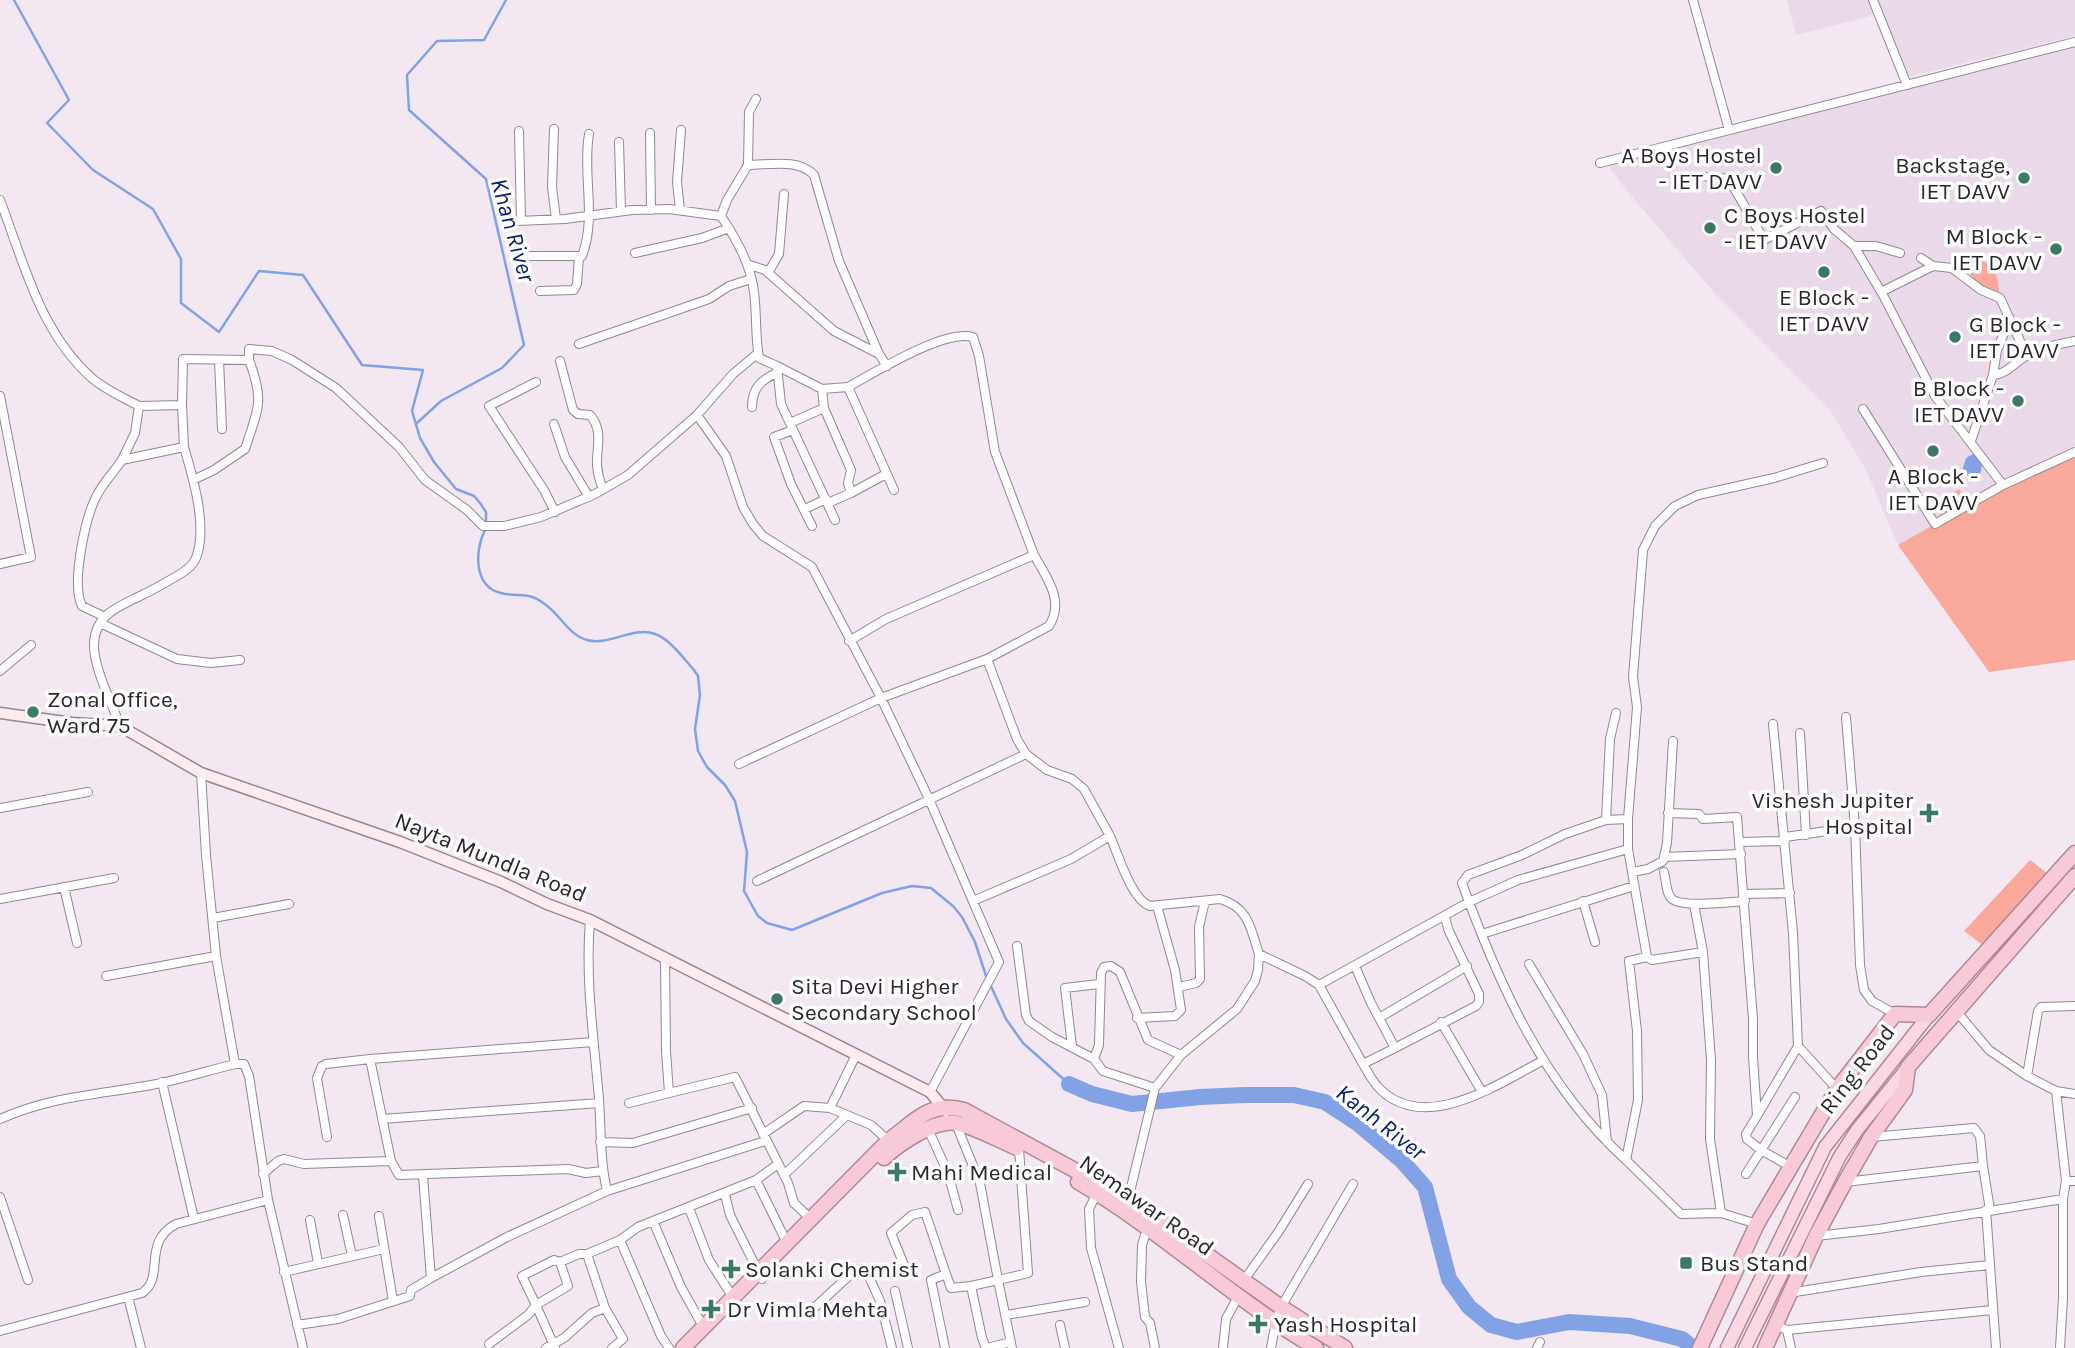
<svg xmlns="http://www.w3.org/2000/svg" width="2075" height="1348" viewBox="0 0 2075 1348" font-family="Karla,sans-serif">
<rect width="100%" height="100%" fill="#f3e8f2"/>
<path fill="#eadae9" d="M1787,0H2075V36L1904,78L1875,15L1796,35Z
M2075,42V452L2003,485L1898,545L1866,470L1830,410L1717,296L1623,186L1606,162Z"/>
<path fill="#f9a99b" d="M1974,260C1993,259 1999,277 1999,293C1984,288 1971,282 1968,266Z
M2075,452V660L1989,672L1898,545L2003,485Z
M1959,489L1967,501L1941,516L1933,504Z
M2030,860L2047,873L1984,946L1964,931Z"/>
<path fill="#83a2e5" d="M1973,454L1982,463L1981,472L1973,480L1962,471L1966,458Z"/>
<g fill="none" stroke-linecap="round" stroke-linejoin="round">
<path stroke="#83a2e5" stroke-width="2.5" d="M14,0L69,100L47,123L93,170L153,209L181,259V303L219,332L259,271L303,275L362,365L423,370L412,411L420,438L434,462L456,489L474,496L480,503L486,512V523
M417,423L441,401L502,368L524,345L486,179L409,110L407,75L437,41L484,40L506,0
M485,530C475,549 473,587 501,593C520,598 527,590 546,605C560,615 569,635 587,640C610,646 632,626 655,634C670,639 683,658 694,670L698,676L700,695L695,729L698,751L707,767L725,785L735,801L747,852L744,891L758,916L767,923L792,930L882,893L912,886L931,888L953,906L962,917L975,942L987,979
M990,984L1006,1019L1023,1043L1069,1084"/>
<path stroke="#83a2e5" stroke-width="16" d="M1069,1084L1092,1094L1132,1104L1200,1097L1245,1095H1294L1325,1102L1357,1123L1402,1161L1425,1187L1449,1279L1469,1307L1491,1325L1517,1332L1569,1322L1630,1326L1682,1339L1693,1348"/>
<g stroke="#928891" stroke-width="10">
<path id="minor" d="M1693,0L1729,130
M1873,0L1907,85
M554,129L552,187L556,219
M519,131L521,221
M650,133L651,210
M619,142L621,211
M1600,163L2075,42
M748,165C768,165 799,158 814,175L839,261L879,354L887,366
M1708,177L1729,179L1764,240L1821,211L1834,229L1854,246L1883,295L1935,396L2003,485
M0,200C24,263 40,333 93,379C106,390 124,398 139,406
M680,210L677,182L681,130
M721,216L727,200L748,165L749,112L756,99
M517,221L565,219L632,210L669,209L721,216C736,238 751,265 754,292C757,314 755,336 759,358L777,366L781,404L835,520
M1854,246H1876L1900,253
M635,253L702,238L729,228
M524,256H582C597,217 582,174 589,134
M1921,258L1933,266
M747,264L765,270L834,331L879,354
M768,273L779,254L784,194
M540,291L574,290L577,284L579,257
M1881,292L1933,266L1952,268L1981,290L2000,298L2027,356
M579,344L709,299L729,286L751,279
M219,360L222,429
M560,361L573,410L578,414L590,415C604,431 596,448 597,466C598,475 600,482 603,489
M777,366L822,389L848,387L894,490
M1993,375L1997,350L2009,321
M536,382L489,406L544,490L555,512
M848,387C874,373 944,329 973,337L979,356L995,452L1034,555L886,619L849,641
M822,389L824,408L851,470L848,483L851,493L886,474
M0,396L31,557L0,564
M182,405L184,447
M752,407C752,388 761,380 778,372
M1863,409L1935,524L2003,485L2075,452
M697,415L726,456L743,507L753,524L763,536L812,567L881,698L929,799L999,962L930,1092
M790,423L824,408
M554,424L565,457L589,497
M793,430L774,437L791,484L812,526
M1971,441L1993,375C2007,374 2014,363 2026,356C2041,348 2058,344 2075,341
M122,460L135,433L139,406L182,405L183,359L249,360V349L272,351L292,360L336,388L399,447L425,480L467,510L483,526H504L541,517L595,494L628,475L697,415L733,374L758,353
M193,480L214,470L245,449C258,409 265,402 249,360
M828,503L851,493
M805,509L826,499
M105,617L82,606C71,584 85,519 96,497C102,484 114,472 122,460L184,447C193,478 208,527 196,558C193,566 184,572 177,576C166,582 155,589 144,594C121,606 95,613 94,644C93,667 112,703 120,726
M100,623L177,659L211,663L240,660
M987,659L1049,626C1065,601 1047,578 1034,555
M0,671L31,645
M1773,724L1793,933L1798,1046L1837,1089
M1800,733L1806,835
M1026,754L1047,770L1072,779L1084,789L1110,836
M739,764L881,698L987,659L1017,739L1026,754L757,881
M0,808L88,792
M1668,813L1699,814L1703,819L1737,817L1753,1019V1057L1757,1116L1798,1046
M1606,820L1610,739L1616,713
M1855,827L1860,965L1864,990L1872,1001L1895,1014
M1785,837L1855,827L1846,717
M1740,842L1785,841
M1664,857L1741,854
M1632,872L1648,869L1663,861L1667,843L1673,741
M1664,872C1666,879 1666,894 1672,899C1683,908 1730,902 1745,901
M64,887L77,943
M1744,894L1790,893
M0,899L114,878
M973,901L1071,859L1110,836C1118,854 1131,899 1150,906L1220,899C1249,907 1251,930 1259,954L1305,976L1319,985L1363,1064L1395,1048
M1583,901L1595,942
M1694,904L1703,952
M213,918L289,904
M1482,934L1634,886
M1017,946L1026,1015L1029,1021L1052,1037L1094,1059L1103,1071L1155,1088
M1647,957L1629,961L1637,1031L1638,1100L1626,1160L1681,1214L1721,1213
M1529,964L1583,1054L1602,1095L1607,1142
M1355,966L1371,1003L1395,1048L1476,1006L1479,1002V994L1448,929L1445,916
M106,976L216,956
M1319,985L1469,902L1518,880L1628,849
M1179,987L1196,983L1200,979L1199,927L1205,901
M1957,1012L1989,1050L2027,1076L2056,1091L2075,1094
M1137,1018L1175,1016L1181,1010L1175,970L1157,906
M1379,1018L1467,966
M1441,1022L1482,1092
M593,1042L370,1059L391,1161L399,1175L568,1169L586,1173L602,1171
M1072,1046L1065,988L1099,984
M1094,1059L1099,1045L1101,973L1104,967L1111,966L1120,972L1148,1040L1181,1055
M235,1064H244L249,1076L268,1200L303,1348
M1363,1064C1367,1071 1372,1080 1377,1086C1423,1137 1499,1083 1544,1060
M2027,1076L2038,1011L2041,1007L2075,1006
M162,1082L194,1219
M2056,1091L2066,1181
M669,1093L735,1077L788,1183L794,1203L813,1221
M629,1103L669,1093L666,1051L665,957
M830,1108L856,1055
M1757,1116L1746,1134L1747,1139L1761,1150L1791,1167
M0,1119C50,1097 93,1095 146,1086C176,1081 206,1071 235,1064L216,956L206,855L201,773
M382,1119L599,1103
M956,1124L980,1183L998,1280L971,1286L982,1338L986,1348
M928,1129L948,1173L958,1210
M763,1134L804,1106L830,1108L871,1125L891,1143
M327,1137L317,1078L322,1066L326,1064L370,1059
M1871,1137L1974,1128L1980,1136L1983,1166
M600,1142L633,1143L752,1108
M1626,1160C1544,1086 1499,985 1462,883L1468,875L1522,855L1565,834L1606,820L1628,819
M263,1174L278,1161L284,1159L304,1164L391,1161
M1746,1174L1795,1097
M784,1175L847,1115
M423,1176L431,1278L507,1237L607,1191C600,1160 601,1130 599,1099C594,1039 585,980 590,920
M756,1180L787,1243
M1845,1182L1983,1166L1990,1210
M607,1191L765,1141
M1097,1193L1089,1209L1091,1248L1119,1348
M725,1194L730,1215L762,1279
M0,1197L28,1280
M1128,1200L1155,1088L1181,1055L1237,1009L1255,981L1258,970L1259,954
M689,1208L709,1260L734,1299
M1986,1210L1996,1348
M343,1215L352,1256
M379,1216L393,1301
M310,1220L318,1263
M653,1221L681,1287L705,1330
M1757,1224L1721,1213L1710,1139L1711,1060L1703,952L1652,960L1647,957L1628,849V819L1637,707L1633,677L1643,550L1655,526L1675,506L1698,495L1774,478L1823,463
M1147,1229L1142,1245L1141,1282L1145,1317L1150,1323L1155,1348
M1816,1236L1879,1229L2063,1199L2066,1181H2075
M587,1254L605,1308L623,1339L612,1348
M560,1262L554,1260L522,1276L536,1305L568,1286L560,1262L579,1254H587L620,1240
M906,1270L891,1233L912,1215L925,1212L946,1274L931,1280L945,1348
M284,1272L384,1249
M946,1274L951,1288L971,1286
M1242,1283L1279,1231L1308,1184
M895,1291L908,1348
M1789,1293L1921,1272L1990,1265
M128,1297L141,1348
M812,1310L854,1271L865,1268L880,1301L892,1348
M1006,1315L1085,1302
M297,1325L338,1319L410,1296L411,1290L431,1278
M1060,1325L1065,1348
M1776,1325L1787,1330L1993,1310
M1787,1330L1791,1348
M0,1331L142,1293C166,1277 141,1243 176,1224L268,1200
M489,1344L528,1315L536,1305L555,1348
M546,1348L564,1338L592,1313L605,1308
M669,1348L661,1336L620,1240L638,1227L756,1180L778,1164
M987,1348L1011,1342
M1012,1348L998,1280L1028,1273L1019,1149
M1223,1348L1226,1319L1239,1295
M1271,1348L1276,1321L1281,1307L1353,1184
M1537,1348L1540,1342
M2060,1348L2063,1298V1199"/>
</g>
<g stroke="#928891" stroke-width="13">
<path id="secondary" d="M0,713L72,723L120,726L201,773L400,842L501,882L547,904L590,920L930,1092L946,1111"/>
</g>
<g stroke="#b08895" stroke-width="15">
<path id="primary" d="M1727,1348L1825,1147L1929,1015
M1745,1348L1840,1156L1857,1130L1908,1067"/>
</g>
<g stroke="#b08895" stroke-width="17">
<path id="trunk" d="M884,1158C899,1144 935,1119 956,1123C977,1128 998,1140 1017,1148
M1078,1182C1161,1230 1232,1299 1316,1348
M683,1348L888,1141C915,1121 929,1101 964,1110L1128,1199L1281,1307L1345,1348
M1700,1348L1757,1224L1837,1089L1895,1014L1929,1015L2075,853
M1765,1348L1816,1236L1845,1182L1871,1137L1905,1090L1908,1067L2075,876"/>
</g>
<use href="#minor" stroke="#fff" stroke-width="8"/>
<use href="#secondary" stroke="#fdebf0" stroke-width="10"/>
<use href="#primary" stroke="#fad7e2" stroke-width="12"/>
<use href="#trunk" stroke="#f8cad8" stroke-width="14"/>
</g>
<g fill="#3b7966" stroke="#fff" stroke-width="2.5">
<circle cx="1776" cy="168" r="7"/>
<circle cx="2024" cy="178" r="7"/>
<circle cx="1710" cy="228" r="7"/>
<circle cx="2056" cy="249" r="7"/>
<circle cx="1824" cy="272" r="7"/>
<circle cx="1955" cy="337" r="7"/>
<circle cx="2018" cy="401" r="7"/>
<circle cx="1933" cy="451" r="7"/>
<circle cx="33" cy="712" r="7"/>
<path d="M1925.5 802.5h7v7h7v7h-7v7h-7v-7h-7v-7h7z"/>
<circle cx="777" cy="999" r="7"/>
<path d="M893.5 1161.5h7v7h7v7h-7v7h-7v-7h-7v-7h7z"/>
<rect x="1679" y="1256" width="14" height="14" rx="3.5"/>
<path d="M727.5 1258.5h7v7h7v7h-7v7h-7v-7h-7v-7h7z"/>
<path d="M707.5 1298.5h7v7h7v7h-7v7h-7v-7h-7v-7h7z"/>
<path d="M1254.5 1313.5h7v7h7v7h-7v7h-7v-7h-7v-7h7z"/>
</g>
<g text-anchor="middle" stroke-width="7" stroke-linejoin="round" paint-order="stroke">
<g font-size="23" fill="#2b272b" stroke="#fff" text-anchor="start">
<text x="1762" y="163" text-anchor="end">A Boys Hostel<tspan x="1762" dy="26">- IET DAVV</tspan></text>
<text x="2010" y="173" text-anchor="end">Backstage,<tspan x="2010" dy="26">IET DAVV</tspan></text>
<text x="1724" y="223">C Boys Hostel<tspan x="1724" dy="26">- IET DAVV</tspan></text>
<text x="2042" y="244" text-anchor="end">M Block -<tspan x="2042" dy="26">IET DAVV</tspan></text>
<text x="1824" y="305" text-anchor="middle">E Block -<tspan x="1824" dy="26">IET DAVV</tspan></text>
<text x="1969" y="332">G Block -<tspan x="1969" dy="26">IET DAVV</tspan></text>
<text x="2004" y="396" text-anchor="end">B Block -<tspan x="2004" dy="26">IET DAVV</tspan></text>
<text x="1933" y="484" text-anchor="middle">A Block -<tspan x="1933" dy="26">IET DAVV</tspan></text>
<text x="47" y="707">Zonal Office,<tspan x="47" dy="26">Ward 75</tspan></text>
<text x="1913" y="808" text-anchor="end">Vishesh Jupiter<tspan x="1913" dy="26">Hospital</tspan></text>
<text x="791" y="994">Sita Devi Higher<tspan x="791" dy="26">Secondary School</tspan></text>
<text x="911" y="1180">Mahi Medical</text>
<text x="1700" y="1271">Bus Stand</text>
<text x="745" y="1277">Solanki Chemist</text>
<text x="727" y="1317">Dr Vimla Mehta</text>
<text x="1274" y="1332">Yash Hospital</text>
</g>
<g font-size="23" fill="#2b272b" stroke="#fff">
<text transform="translate(491 857) rotate(22)" y="8">Nayta Mundla Road</text>
<text transform="translate(1857 1069) rotate(-52)" y="8">Ring Road</text>
<text transform="translate(1147 1205) rotate(35)" y="8">Nemawar Road</text>
</g>
<g font-size="24" font-style="italic" fill="#09216e" stroke="#fff">
<text transform="translate(513 230) rotate(74)" y="8">Khan River</text>
<text transform="translate(1381 1122) rotate(38)" y="8">Kanh River</text>
</g>
</g>
</svg>
